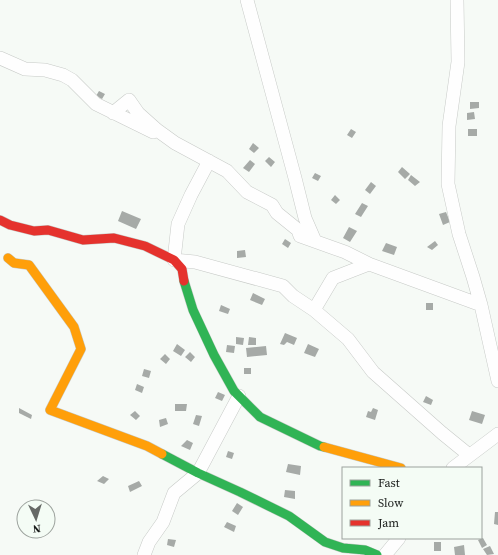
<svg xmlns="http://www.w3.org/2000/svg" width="498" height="555" viewBox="0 0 498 555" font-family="'Source Serif 4',serif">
<rect width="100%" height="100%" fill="#f6faf6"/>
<path fill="#a6aaa7" d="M99,91L105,94L102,99L96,96Z
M470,102H479V108L470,109Z
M474,112L475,119L467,120V113Z
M351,129L356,132L352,138L347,135Z
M468,129H477V136H468Z
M253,143L259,148L254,153L249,149Z
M269,157L275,162L271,167L265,161Z
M250,160L255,164L249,172L243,168Z
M402,167L410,174L405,179L398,172Z
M315,173L321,176L318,181L312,178Z
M411,175L420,182L415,186L408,180Z
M371,182L376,186L370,194L365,190Z
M335,195L340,200L336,204L331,200Z
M362,203L368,206L361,217L355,214Z
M122,211L141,219L136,229L118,221Z
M446,212L450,222L443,225L439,214Z
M349,227L357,231L350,242L343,238Z
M285,239L291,243L288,248L282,244Z
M435,241L438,245L432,250L427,247Z
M386,243L397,247L394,255L382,251Z
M245,250L246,257L237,258V251Z
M253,293L265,299L262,305L250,300Z
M426,303H433V310H426Z
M221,305L230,309L228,314L219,311Z
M285,333L297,338L294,345L287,342L284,345L280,344Z
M236,337L244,338L243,345L236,344Z
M249,337L256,338V345H248Z
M177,344L185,350L181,356L173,351Z
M308,344L319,349L315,357L304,353Z
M227,345L235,346L234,353L226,352Z
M266,346L267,355L247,357L246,348Z
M190,352L195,357L191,362L185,357Z
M165,354L170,359L166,364L160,359Z
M244,368H251V374H244Z
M144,369L151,371L149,378L142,376Z
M137,384L144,387L142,393L135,390Z
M218,392L225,395L222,401L215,398Z
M426,396L433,400L431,405L423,402Z
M175,404H187L186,411H175Z
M19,408L32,415L31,419L19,413Z
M373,408L378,410L375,420L366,417L368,411L371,412Z
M135,411L140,416L136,420L130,415Z
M472,411L485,415L482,424L469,420Z
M196,415L202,416L199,426L193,424Z
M166,418L168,424L160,427L159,420Z
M187,440L193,443L190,450L181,446Z
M228,451L234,453L232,459L226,457Z
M288,464L301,466L300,475L286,472Z
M103,476L109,479L104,484L97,481Z
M139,481L142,486L130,492L128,486Z
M285,490L295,491V499L284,497Z
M237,503L243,507L238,515L232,511Z
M495,512H498V525L494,524Z
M227,522L236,526L234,532L224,527Z
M483,538L487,545L482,548L478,540Z
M168,539L176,540L174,547L167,545Z
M434,542H441V551H434Z
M464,545L465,555H455L454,547Z
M490,546L494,554L487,555L483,549Z"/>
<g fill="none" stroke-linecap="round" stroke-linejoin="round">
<g stroke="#c7cac7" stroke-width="14">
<path id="street" d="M247,0L295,178L305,218L315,241
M457,0L458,62L449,126L448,184L459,234L473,277L481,305L498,381
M0,58L25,69L45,70L63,75L72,80L96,104L153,132
M113,113L129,100L138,113L157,130L175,143L227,171L247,192L272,205L277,213L298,230L300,236L345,252L369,264L481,305
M209,161L191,195L178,224L174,260L195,262L283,286L293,296L314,310L348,339L373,372L442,433L469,455
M314,310L333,278L369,264
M453,468L498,434
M144,555L149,542L163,522L174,493L198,473L239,396
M385,555L399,538"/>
</g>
<g stroke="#c7cac7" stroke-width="10">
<path id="fast" d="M184,281L193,310L214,355L234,391L260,417L320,446L324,447
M162,454L198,473L240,492L289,516L325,542L343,548L365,550L377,555"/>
</g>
<g stroke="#c7cac7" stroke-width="10">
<path id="slow" d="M8,258L14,263L29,265L74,327L81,349L50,410L147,446L162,454
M324,447L401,468"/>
</g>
<g stroke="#c7cac7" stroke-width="10">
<path id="jam" d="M0,220L10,225L34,231L48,230L83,240L114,238L145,246L174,260L182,269L184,281"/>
</g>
<use href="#street" stroke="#fefefe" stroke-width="13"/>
<use href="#fast" stroke="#30b455" stroke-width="9"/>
<use href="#slow" stroke="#ff9f0a" stroke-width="9"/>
<use href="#jam" stroke="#e5322d" stroke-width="9"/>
</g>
<rect x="342" y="467" width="140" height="72" fill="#f4fcf5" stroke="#9ca29d"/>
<rect x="350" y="480" width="20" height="6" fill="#30b455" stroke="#9ca29d"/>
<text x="378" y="487" font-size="12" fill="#181b19">Fast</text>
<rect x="350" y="500" width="20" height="6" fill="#ff9f0a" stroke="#9ca29d"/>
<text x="378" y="507" font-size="12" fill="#181b19">Slow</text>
<rect x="350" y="520" width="20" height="6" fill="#e5322d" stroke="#9ca29d"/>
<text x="378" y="527" font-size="12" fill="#181b19">Jam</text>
<g transform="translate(36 519) rotate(176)"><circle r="19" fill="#f4fcf5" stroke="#9ca29d"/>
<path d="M0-3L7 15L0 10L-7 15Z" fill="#666966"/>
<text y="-6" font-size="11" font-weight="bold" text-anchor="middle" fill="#181b19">N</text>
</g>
</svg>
